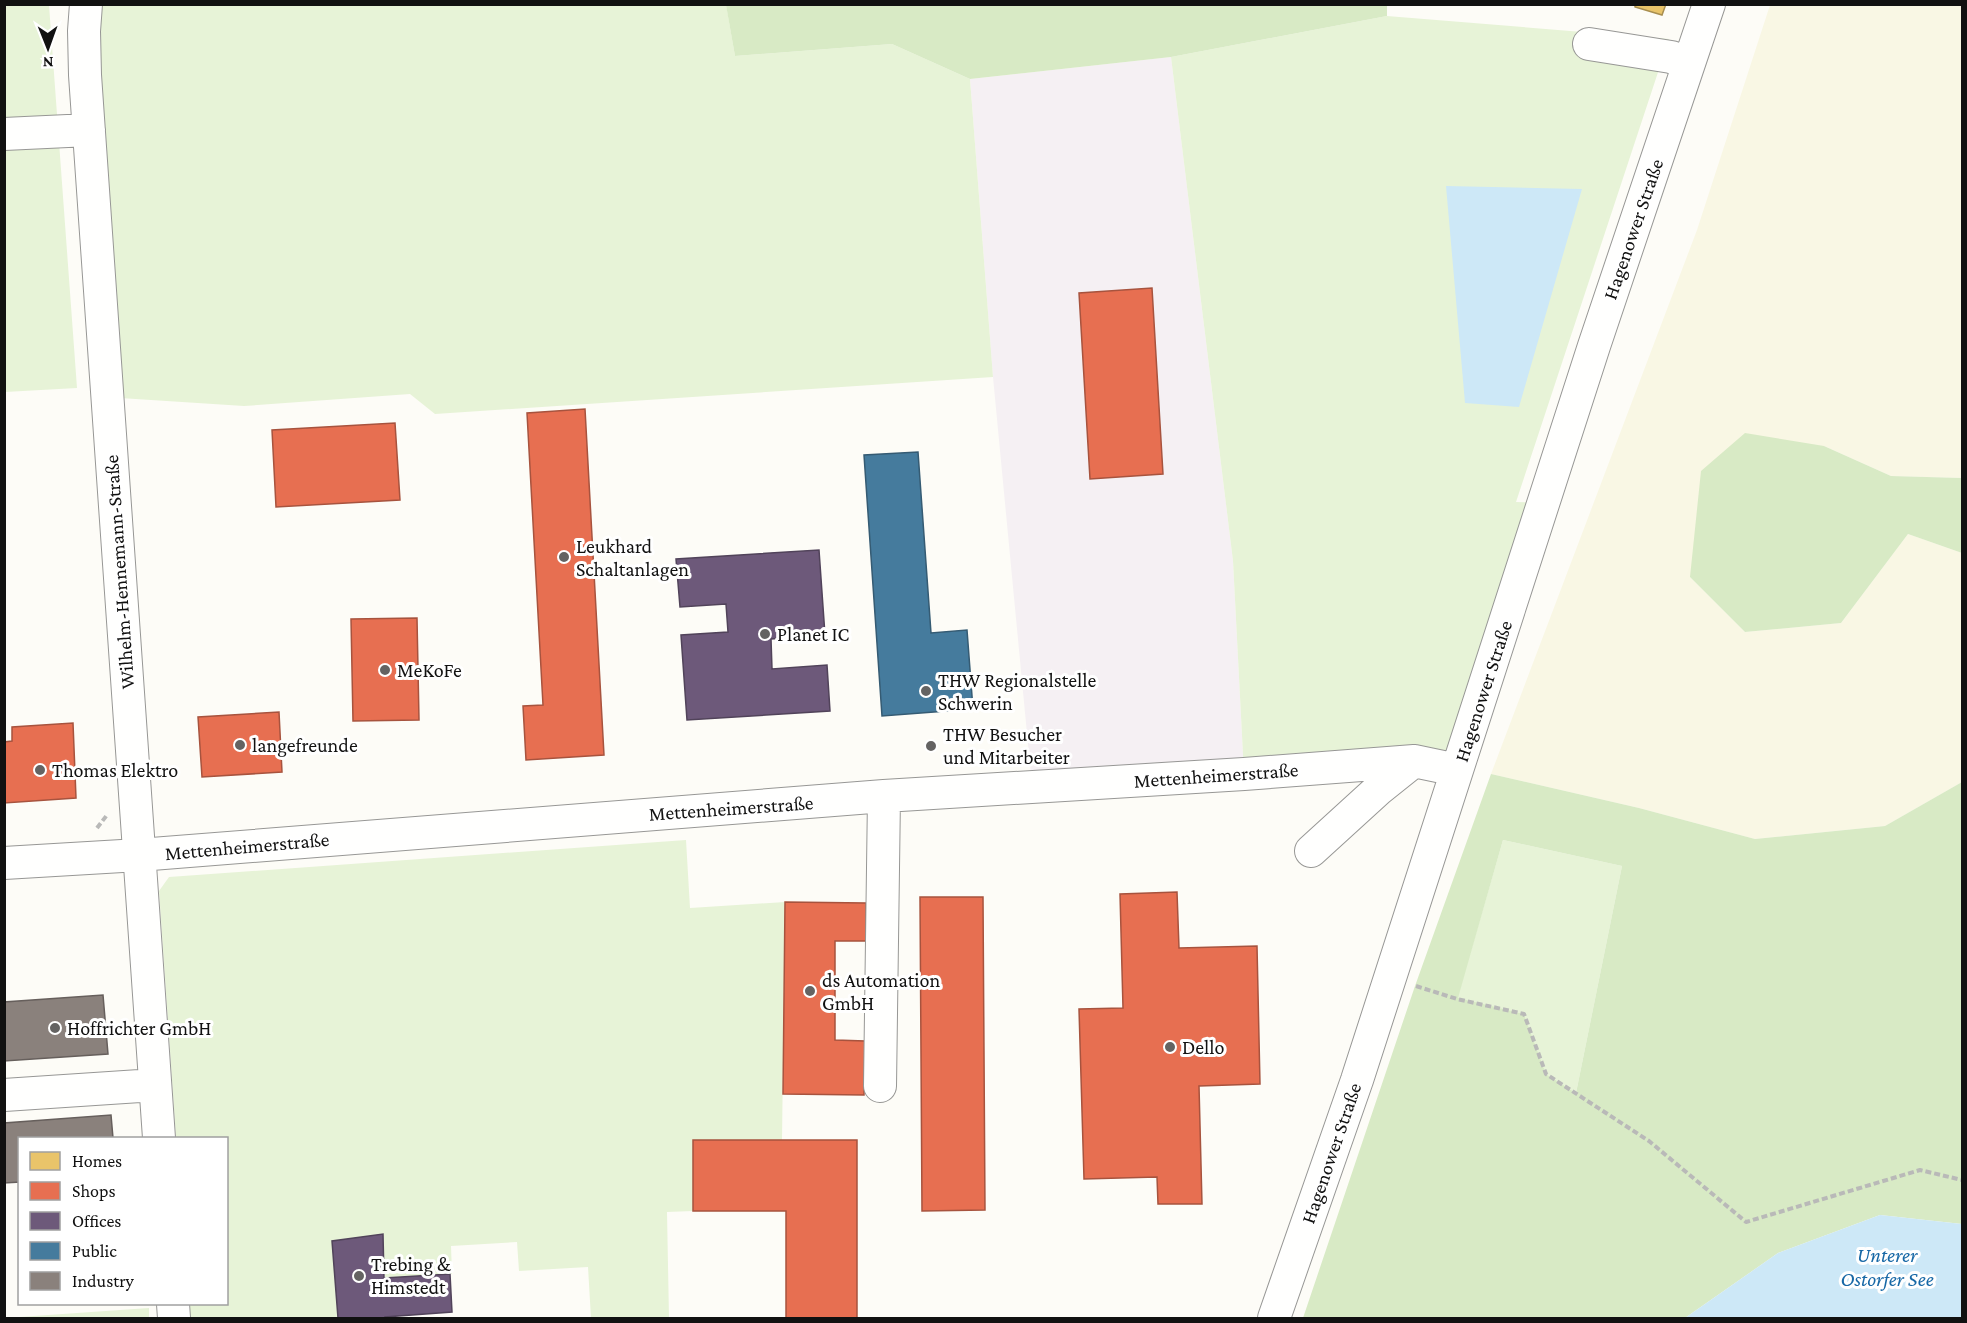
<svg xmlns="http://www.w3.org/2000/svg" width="1967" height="1323" viewBox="0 0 1967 1323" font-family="'Crimson Pro',serif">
<rect width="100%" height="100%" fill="#fdfcf7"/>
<path fill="#f5f0f3" d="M1171,57L1233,561L1244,774L1032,786L993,377L970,79Z"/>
<path fill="#f9f7e4" d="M1770,5H1962V478L1891,476L1824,446L1690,577L1745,632L1841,623L1908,534L1962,553V782L1885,826L1755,839L1639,808L1491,774L1697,230Z"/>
<path fill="#e7f3d7" d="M726,4L735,56L892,44L970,79L993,377L435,414L410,394L244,406L120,398L97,20L101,5Z
M5,5H49L77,388L5,392Z
M1387,16L1669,39L1516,502L1543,503L1457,770L1244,774L1233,561L1171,57Z
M686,840L690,908L785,902L782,1140H693V1211L667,1212L669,1318H591L588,1267L519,1271L517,1242L451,1246L452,1274L385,1278L383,1234L332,1241L338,1318H189L188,1304H226V1138H176L159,891L169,877Z
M1503,840L1622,866L1576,1093L1546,1074L1524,1014L1457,999Z
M149,1308V1318H5Z"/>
<path fill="#d8eac5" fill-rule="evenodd" d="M726,5V4L1387,5V16L1171,57L970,79L892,44L735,56Z
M1745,433L1824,446L1891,476L1962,478V553L1908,534L1841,623L1745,632L1690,577L1701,471Z
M1491,774L1639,808L1755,839L1885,826L1962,782V1224L1880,1215L1778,1253L1685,1318H1303L1415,986ZM1503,840L1622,866L1576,1093L1546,1074L1524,1014L1458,998Z"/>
<path fill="#cde8f7" d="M1446,186L1582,189L1519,407L1465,403Z
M1880,1215L1962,1224V1318H1685L1778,1253Z"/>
<path fill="#e9c46a" stroke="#a88e4f" stroke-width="1.5" d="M1635,4H1666L1662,15L1635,7Z"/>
<path fill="#e76f51" stroke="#a7533e" stroke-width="1.5" d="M1152,288L1163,474L1090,479L1079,293Z
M585,409L604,755L526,760L523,706L543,705L527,413Z
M395,423L400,500L276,507L272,430Z
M417,618L419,720L353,721L351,619Z
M279,712L282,772L202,777L198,717Z
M73,723L76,798L4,803V742L12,741V727Z
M1177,892L1179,948L1257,946L1260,1084L1199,1086L1202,1204H1158L1157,1177L1084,1179L1079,1009L1123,1008L1120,894Z
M920,897H983L985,1210L922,1211Z
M785,902L866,903V941H835V1040L865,1041L864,1095L783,1094Z
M693,1140H857V1318H786V1211H693Z"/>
<path fill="#6d597a" stroke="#51435a" stroke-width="1.5" d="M819,550L825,635L771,639L772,669L827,665L830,711L687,720L681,635L728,632L726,604L680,607L676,559Z
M383,1234L384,1278L450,1274L452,1312L385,1317V1318H338L332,1241Z"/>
<path fill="#457b9d" stroke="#355b73" stroke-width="1.5" d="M918,452L931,633L967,630L973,709L882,716L864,455Z"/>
<path fill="#8a817c" stroke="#665f5c" stroke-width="1.5" d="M103,995L108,1054L4,1061V1002Z
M111,1115L113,1138H20V1182L4,1183V1123Z"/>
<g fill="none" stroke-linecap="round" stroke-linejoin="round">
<g stroke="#979795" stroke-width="34">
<path id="minor" d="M86,4L84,31L85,75L159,1138
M1589,44L1671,57L1689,63
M4,134L89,130
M1311,851L1379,789L1414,761
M4,863L139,855L884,796L1244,774L1414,761L1457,770
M880,1086L884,796
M4,1095L155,1085
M173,1304L174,1318
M1274,1318L1357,1080L1594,346L1709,4"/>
</g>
<path stroke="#b9b9b8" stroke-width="4" stroke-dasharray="6 3" stroke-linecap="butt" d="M97,828L107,815
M1416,986L1457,999L1524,1014L1546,1074L1649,1141L1746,1222L1920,1170L1962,1180"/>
<use href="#minor" stroke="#fffffe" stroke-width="32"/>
</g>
<g fill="#646362" stroke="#fff" stroke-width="2">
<circle cx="564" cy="557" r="6"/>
<circle cx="765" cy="634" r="6"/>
<circle cx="385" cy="670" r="6"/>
<circle cx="926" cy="691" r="6"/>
<circle cx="240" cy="745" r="6"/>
<circle cx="931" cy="746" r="6"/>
<circle cx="40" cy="770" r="6"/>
<circle cx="810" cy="991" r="6"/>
<circle cx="55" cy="1028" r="6"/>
<circle cx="1170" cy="1047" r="6"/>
<circle cx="359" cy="1276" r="6"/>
</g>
<g text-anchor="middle" stroke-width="6" stroke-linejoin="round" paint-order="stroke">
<g font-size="20" fill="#111" stroke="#fff">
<text transform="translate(1633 229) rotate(-71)" y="7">Hagenower Straße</text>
<text transform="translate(119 572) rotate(-94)" y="7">Wilhelm-Hennemann-Straße</text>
<text transform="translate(1483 691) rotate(-72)" y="7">Hagenower Straße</text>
<text transform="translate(1216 775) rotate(-4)" y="7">Mettenheimerstraße</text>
<text transform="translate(731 808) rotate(-4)" y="7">Mettenheimerstraße</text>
<text transform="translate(247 846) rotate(-5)" y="7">Mettenheimerstraße</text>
<text transform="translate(1331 1153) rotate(-71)" y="7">Hagenower Straße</text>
</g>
<g font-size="20" fill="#111" stroke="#fff" text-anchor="start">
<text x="576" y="553">Leukhard<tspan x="576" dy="23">Schaltanlagen</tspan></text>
<text x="777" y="641">Planet IC</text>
<text x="397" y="677">MeKoFe</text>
<text x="938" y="687">THW Regionalstelle<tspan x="938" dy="23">Schwerin</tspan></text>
<text x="943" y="741">THW Besucher<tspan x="943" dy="23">und Mitarbeiter</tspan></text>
<text x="252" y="752">langefreunde</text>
<text x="52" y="777">Thomas Elektro</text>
<text x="822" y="987">ds Automation<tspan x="822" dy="23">GmbH</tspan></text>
<text x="67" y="1035">Hoffrichter GmbH</text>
<text x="1182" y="1054">Dello</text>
<text x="371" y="1271">Trebing &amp;<tspan x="371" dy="23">Himstedt</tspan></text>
</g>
<g font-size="21" font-style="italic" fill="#1768a6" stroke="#fff">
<text x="1887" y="1262">Unterer<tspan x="1887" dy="24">Ostorfer See</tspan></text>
</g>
</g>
<rect width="1967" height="1323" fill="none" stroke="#111111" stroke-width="12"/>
<rect x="18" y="1137" width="210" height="168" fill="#ffffff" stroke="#a0a0a0" stroke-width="1.5"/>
<rect x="30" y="1152" width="30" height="18" fill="#e9c46a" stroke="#a0a0a0" stroke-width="1.5"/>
<text x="72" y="1167" font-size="18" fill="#111111">Homes</text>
<rect x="30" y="1182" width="30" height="18" fill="#e76f51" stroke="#a0a0a0" stroke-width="1.5"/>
<text x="72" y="1197" font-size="18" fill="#111111">Shops</text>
<rect x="30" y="1212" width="30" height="18" fill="#6d597a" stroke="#a0a0a0" stroke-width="1.5"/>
<text x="72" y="1227" font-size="18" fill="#111111">Offices</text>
<rect x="30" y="1242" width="30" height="18" fill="#457b9d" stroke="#a0a0a0" stroke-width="1.5"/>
<text x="72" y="1257" font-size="18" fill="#111111">Public</text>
<rect x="30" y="1272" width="30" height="18" fill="#8a817c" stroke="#a0a0a0" stroke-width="1.5"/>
<text x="72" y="1287" font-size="18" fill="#111111">Industry</text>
<g transform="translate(48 48) rotate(179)" stroke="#ffffff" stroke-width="4.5" paint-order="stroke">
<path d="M0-4.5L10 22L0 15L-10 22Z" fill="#111111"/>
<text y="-9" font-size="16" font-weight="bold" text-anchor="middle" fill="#111111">N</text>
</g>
</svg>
